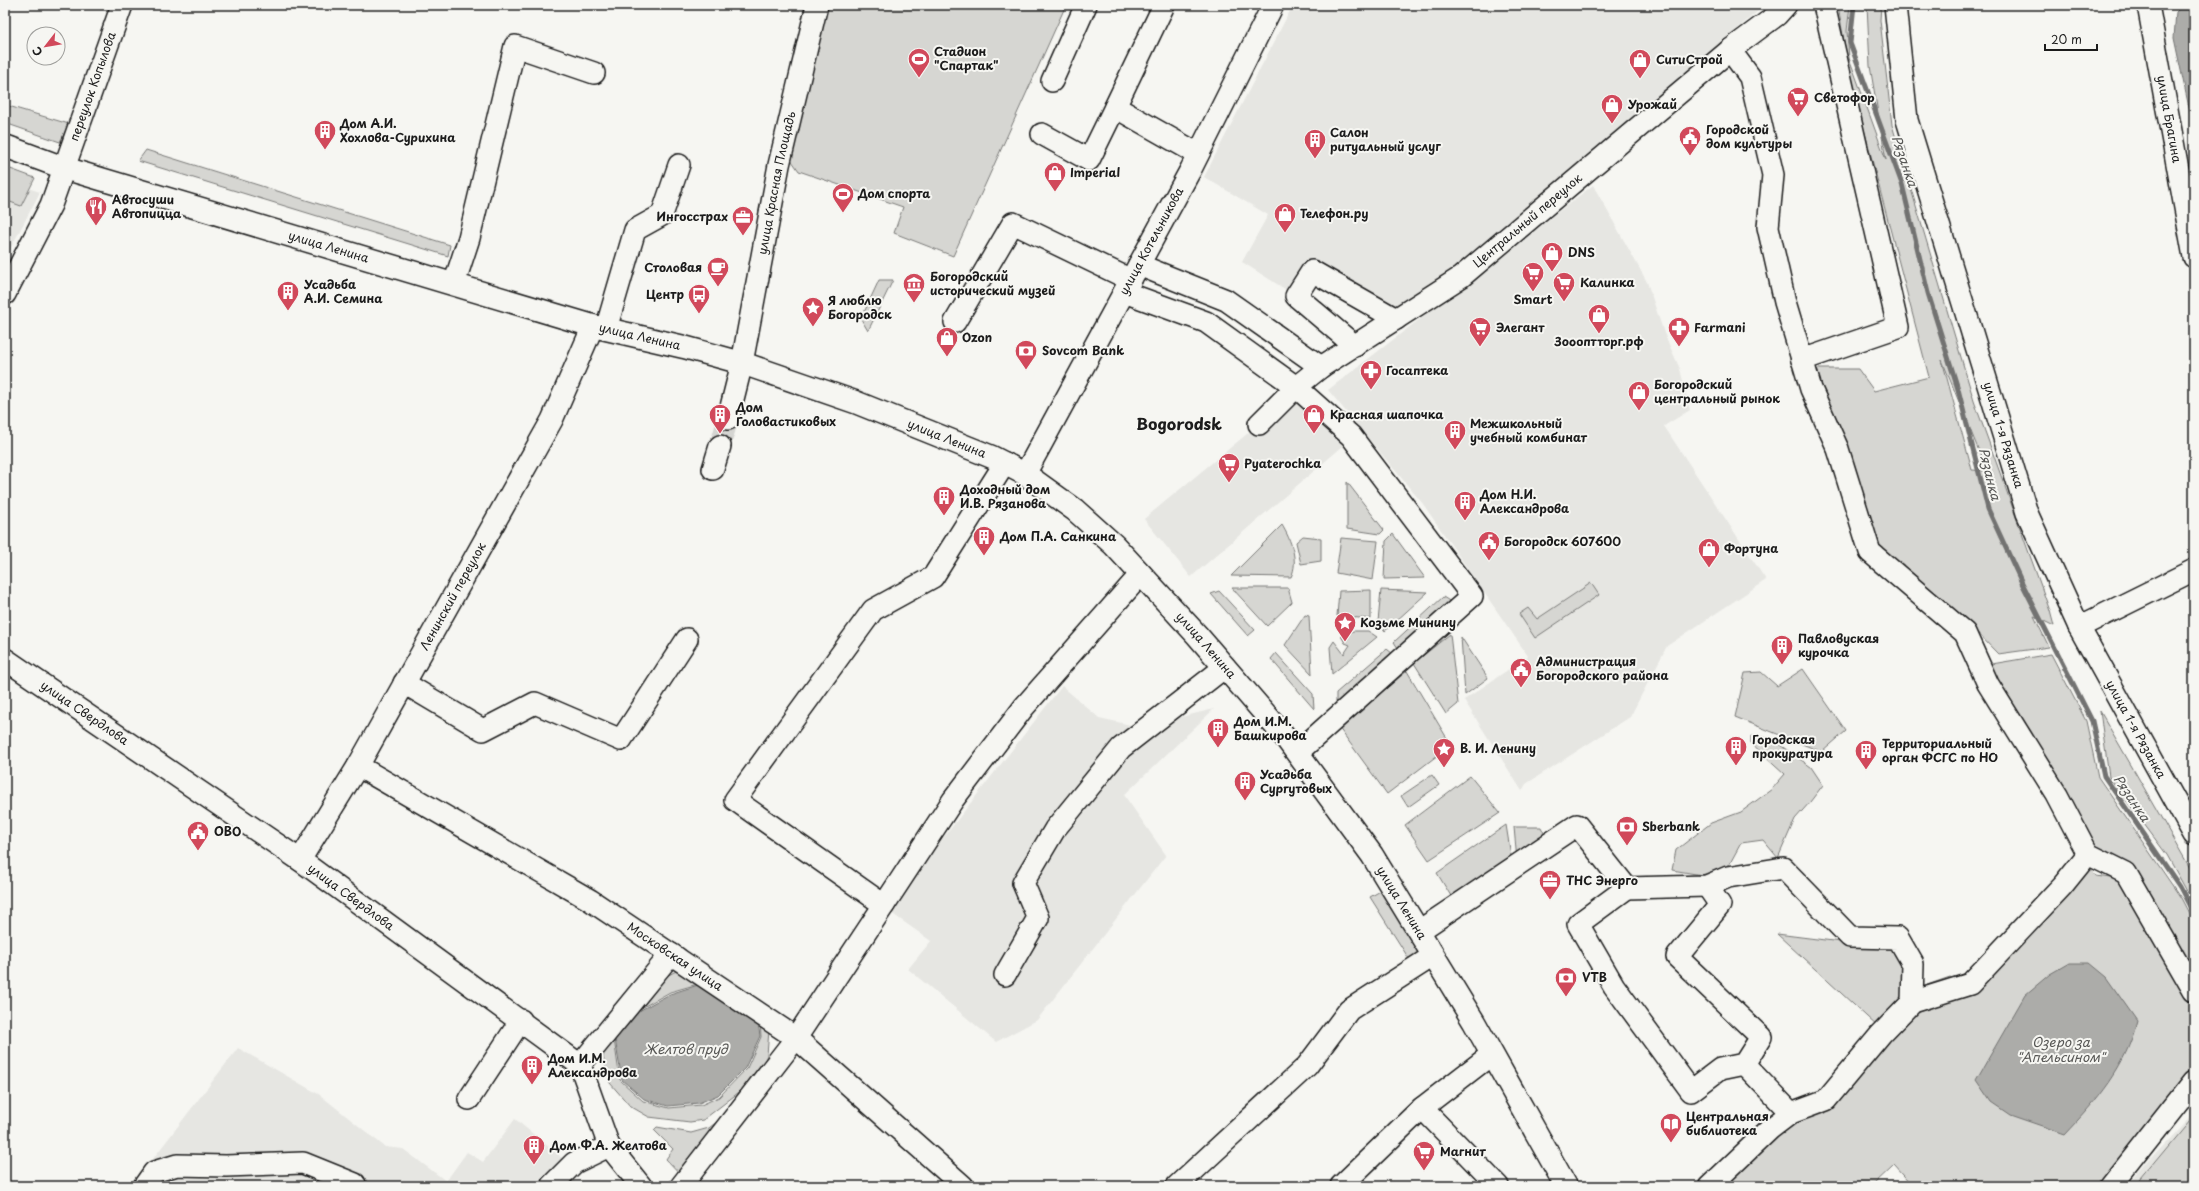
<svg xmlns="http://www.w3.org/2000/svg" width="2199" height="1191" viewBox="0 0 2199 1191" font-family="'Playpen Sans',sans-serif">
<rect width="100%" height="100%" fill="#f6f6f2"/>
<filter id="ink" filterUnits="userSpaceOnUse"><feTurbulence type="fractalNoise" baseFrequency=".025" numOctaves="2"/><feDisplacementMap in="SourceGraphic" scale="8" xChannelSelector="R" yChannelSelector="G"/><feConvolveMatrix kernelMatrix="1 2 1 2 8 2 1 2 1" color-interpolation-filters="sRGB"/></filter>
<g filter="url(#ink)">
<path fill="#e6e6e2" d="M1293,5H1765L1482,248L1389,316L1312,271L1296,296L1242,262L1268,215L1204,177Z
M5,180L40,192L5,259Z
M1593,185L1647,282L1664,333L1680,369L1690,410L1664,426L1766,580L1667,646L1630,717L1526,784L1522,791L1464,700L1528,656L1423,504L1328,390Z
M1296,387L1343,446L1191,577L1144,519L1259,424Z
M1062,686L1099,718L1140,727L1214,709L1124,795L1166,855L1037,1020L996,1042L908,969L931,941L887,910Z
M238,1048L320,1095L385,1147L403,1149L446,1181L467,1152L483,1162L515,1119L561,1157L578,1175L567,1186H132Z
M2194,1112V1186H2128L2150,1159Z"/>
<path fill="#d6d6d2" stroke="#797977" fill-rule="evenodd" d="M825,5H1066L953,256L894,233L903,207L799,171L787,154Z
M1838,5H1850L1847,31L1849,58L1886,160L1870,66L1867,5H1881L1880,20L1892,125L1974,401L2050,611L2054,626L2034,616L2049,647L1998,654L1961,616L1882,550L1862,509L1814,381L1818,369H1858L1874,391L1929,377L1849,72ZM1942,360L1987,471L1972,470Z
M5,105L69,124L60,142L5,123Z
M146,150L450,245L448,256L138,161Z
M5,167L35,178L21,206L5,200Z
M879,280H893L868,331L861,319Z
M1347,482L1384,530L1380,534L1347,529Z
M1282,525C1291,540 1299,561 1291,577L1231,576Z
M1393,534L1425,578L1384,579L1386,541Z
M1303,536L1321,538V561L1301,564L1296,542Z
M1341,538L1378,541L1373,580L1336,573Z
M1591,583L1599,595L1535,638L1519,614L1528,608L1537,619Z
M1232,588H1288L1292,602L1267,626Z
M1371,590V619L1337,616L1339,591Z
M1381,590L1428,592L1385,631L1378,622Z
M1219,591L1255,630L1248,636L1211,594Z
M1443,597L1451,602L1398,648L1394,642Z
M1305,615L1309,616L1312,674L1285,645Z
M1353,631H1368L1377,637L1332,674L1330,647L1334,641L1344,654L1350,645L1345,643L1341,636Z
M1450,634L1458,704L1446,714L1414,663Z
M1461,637L1488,678L1465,695Z
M1387,649L1393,654L1336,705V693Z
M1276,653L1313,694L1314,709L1271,659Z
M2051,654L2086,721L2098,777L2181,898L2194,923V980L2094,847L1986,665Z
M1803,669L1846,731L1822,752L1735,717L1745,673L1761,672L1777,686Z
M1407,671L1451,745L1387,794L1339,728Z
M2100,711L2194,875V904L2167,855L2109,777Z
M1751,736L1770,738L1811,767L1823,785L1810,802L1795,819L1778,858L1763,840L1741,843L1729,865L1702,875L1672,870L1676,850L1711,823L1741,812L1772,789L1785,774L1751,743Z
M1432,775L1439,785L1408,807L1401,796Z
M1470,776L1500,813L1429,860L1405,825Z
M1506,825L1512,862L1454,901L1437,873Z
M1514,827H1541L1547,839L1517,861Z
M2088,865L2096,876L2117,879L2194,1007V1069L2098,1186H1913L1894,1165L1872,1186H1727L1773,1139L1906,1017L1931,1007L1927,985L1950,977L1973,989Z
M1384,889L1422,950L1411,962L1370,897Z
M1777,934L1857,944L1890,942L1906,965L1907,990L1879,1028Z
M684,967L698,984L670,992L636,1011L614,1039L620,1080L643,1101L669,1108L701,1105L719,1097L747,1068L761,1037L760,1017L769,1030L767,1055L756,1079L703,1120L690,1122L649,1117L630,1106L610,1083L603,1057L604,1043L653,983Z
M742,1102L684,1178L666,1159L673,1149L654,1130L657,1127L691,1133L709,1128Z
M2194,1115V1186H2135Z"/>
<path fill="#acaca9" stroke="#727271" d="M2183,5H2194V131L2174,38L2176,12Z
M2069,963H2089L2106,977L2137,1021C2126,1067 2097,1100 2065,1134L2010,1115L1991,1102L1976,1080L2025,995L2050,974Z
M698,985L710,986L757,1016L760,1036L745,1068L718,1095L699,1103L668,1106L644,1099L622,1080L615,1039L637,1012L670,994Z"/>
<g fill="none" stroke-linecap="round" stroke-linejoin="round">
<path stroke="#727271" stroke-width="5" d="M1854,5L1850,43L1902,184L1928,293L1958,389L1988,509L2022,583L2092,721L2104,776L2180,887L2194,914"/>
<path stroke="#d5d5d2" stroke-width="21" stroke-dasharray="21 10" stroke-linecap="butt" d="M720,446L728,419"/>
<g stroke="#1c1c1c" stroke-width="24">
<g id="minor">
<path d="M1164,5L1115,107L1198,154"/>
<path id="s1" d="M1895,5L1907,120L2027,513L2079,627L2194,835"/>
<path id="s2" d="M2148,5L2194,257"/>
<path d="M1730,50L1750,77L1773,175L1768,227L1785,302L1811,389L1838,449L1870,552L1965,633L1988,684L2057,795L2088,854L2126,873L2194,991"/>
<path d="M1052,81L1086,5"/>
<path d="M1042,134L1089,160L1115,107"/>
<path d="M1139,265L1226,300L1321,367"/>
<path d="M454,284L469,238L515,46L594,73"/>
<path d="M1124,292L1206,322L1296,387L1351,436L1472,596L1297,753"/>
<path id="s3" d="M5,294L51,205L122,5"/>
<path d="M955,322L1013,223L1131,280"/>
<path d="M606,329L635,230L662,215L679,165"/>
<path d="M1355,346L1296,296L1312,271L1396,319"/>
<path d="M1802,360L1898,327L1824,5"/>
<path id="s4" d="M728,419L742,363L779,165L817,5"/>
<path id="s5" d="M1259,424L1296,387L1321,367L1461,277L1730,50L1777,15L1786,5"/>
<path d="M1005,463L933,577L873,610L735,800L884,905L953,800L1024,707L1141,574"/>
<path d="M713,469L720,446"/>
<path id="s6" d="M1025,474L1191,169L1273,5"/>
<path d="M2079,627L2194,570"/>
<path id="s7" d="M5,659L300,860L580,1065L609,1146L641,1186"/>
<path d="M404,683L483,730L535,703L621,740L687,639"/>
<path id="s8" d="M358,766L590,900L796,1038L963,1186"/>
<path id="s9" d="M300,860L358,766L552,420L593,326"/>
<path d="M1627,888L1578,924L1614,986L1691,1091L1720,1069L1744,1064L1761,1037L1677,957L1720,905L1707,886"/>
<path d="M1419,931L1577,825L1627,888L1707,886L1728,877L1783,868L1850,937L1898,938L1913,964L1912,1002"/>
<path d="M1005,975L1038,918L1023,883L1055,829L1121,748L1225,667"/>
<path d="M1744,1064L1791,1113"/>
<path d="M580,1065L671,954L677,958"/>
<path d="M469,1099L521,1020"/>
<path d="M1422,1108L1492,1054"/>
<path d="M144,1186L154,1172L177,1165L226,1166L303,1163L355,1184"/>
<path d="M551,1186L574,1163L609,1146"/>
<path d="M681,1186L796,1038L884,905"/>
<path d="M1177,1186L1307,1066L1349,1010L1433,956"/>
<path d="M1341,1186L1422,1108L1498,1186"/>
<path d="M1710,1186L1770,1129L1791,1113L1826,1100L1881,1034L1912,1002L1970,984L2063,885L2088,854"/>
<path d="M2111,1186L2194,1081"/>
</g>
</g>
<g stroke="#1c1c1c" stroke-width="25">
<g id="major">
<path id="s10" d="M5,146L64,168L593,326L684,347L742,363L855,402L992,457L1025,474L1075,510L1114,545L1197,635L1286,738L1372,855L1474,1022L1566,1186"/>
</g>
</g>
<use href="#minor" stroke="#f6f6f2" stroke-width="21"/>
<use href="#major" stroke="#f6f6f2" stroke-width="22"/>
</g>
</g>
<defs>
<g id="stadium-pin" transform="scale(1.15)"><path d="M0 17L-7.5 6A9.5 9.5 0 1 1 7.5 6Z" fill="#d1495b" stroke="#f6f6f2"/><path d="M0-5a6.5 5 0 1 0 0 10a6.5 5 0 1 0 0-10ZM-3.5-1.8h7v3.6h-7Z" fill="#fff"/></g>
<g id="shop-pin" transform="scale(1.15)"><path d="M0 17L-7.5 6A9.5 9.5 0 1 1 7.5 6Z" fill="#d1495b" stroke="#f6f6f2"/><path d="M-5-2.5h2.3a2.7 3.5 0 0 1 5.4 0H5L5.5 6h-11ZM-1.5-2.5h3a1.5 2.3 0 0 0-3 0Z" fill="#fff"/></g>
<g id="supermarket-pin" transform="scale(1.15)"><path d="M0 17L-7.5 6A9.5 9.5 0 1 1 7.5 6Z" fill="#d1495b" stroke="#f6f6f2"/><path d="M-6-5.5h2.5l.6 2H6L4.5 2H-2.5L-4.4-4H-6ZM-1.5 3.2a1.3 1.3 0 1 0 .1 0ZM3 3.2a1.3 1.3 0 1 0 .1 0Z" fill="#fff"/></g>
<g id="building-pin" transform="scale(1.15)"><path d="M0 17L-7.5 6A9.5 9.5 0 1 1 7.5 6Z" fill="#d1495b" stroke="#f6f6f2"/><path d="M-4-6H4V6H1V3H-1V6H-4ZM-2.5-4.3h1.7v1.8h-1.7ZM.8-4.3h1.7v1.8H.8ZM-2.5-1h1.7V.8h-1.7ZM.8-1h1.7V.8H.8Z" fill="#fff"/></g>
<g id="civic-pin" transform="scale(1.15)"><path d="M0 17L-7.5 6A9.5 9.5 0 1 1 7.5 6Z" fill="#d1495b" stroke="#f6f6f2"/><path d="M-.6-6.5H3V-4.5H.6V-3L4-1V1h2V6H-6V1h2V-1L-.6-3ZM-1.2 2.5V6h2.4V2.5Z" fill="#fff"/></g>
<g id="restaurant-pin" transform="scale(1.15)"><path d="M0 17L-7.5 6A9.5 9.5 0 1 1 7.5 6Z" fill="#d1495b" stroke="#f6f6f2"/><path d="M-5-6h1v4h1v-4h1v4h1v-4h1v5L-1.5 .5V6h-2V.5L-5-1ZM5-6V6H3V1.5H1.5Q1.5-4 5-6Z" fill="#fff"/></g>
<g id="office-pin" transform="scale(1.15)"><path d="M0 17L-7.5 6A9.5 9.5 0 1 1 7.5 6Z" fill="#d1495b" stroke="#f6f6f2"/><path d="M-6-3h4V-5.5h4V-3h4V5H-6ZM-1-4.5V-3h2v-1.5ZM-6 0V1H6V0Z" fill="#fff"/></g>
<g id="cafe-pin" transform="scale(1.15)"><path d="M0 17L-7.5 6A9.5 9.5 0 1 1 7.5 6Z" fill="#d1495b" stroke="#f6f6f2"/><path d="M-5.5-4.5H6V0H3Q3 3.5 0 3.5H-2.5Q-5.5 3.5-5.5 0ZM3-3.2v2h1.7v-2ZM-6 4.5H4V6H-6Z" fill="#fff"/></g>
<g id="museum-pin" transform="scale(1.15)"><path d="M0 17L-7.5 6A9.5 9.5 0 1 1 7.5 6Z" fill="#d1495b" stroke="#f6f6f2"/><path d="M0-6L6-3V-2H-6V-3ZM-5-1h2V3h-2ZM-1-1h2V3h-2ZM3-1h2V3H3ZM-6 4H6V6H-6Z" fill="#fff"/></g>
<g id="bus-pin" transform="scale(1.15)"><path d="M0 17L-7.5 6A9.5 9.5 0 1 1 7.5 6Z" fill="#d1495b" stroke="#f6f6f2"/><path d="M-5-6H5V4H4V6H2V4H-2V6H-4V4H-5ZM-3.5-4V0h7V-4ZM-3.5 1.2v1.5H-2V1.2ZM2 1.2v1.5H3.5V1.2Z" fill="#fff"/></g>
<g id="sight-pin" transform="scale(1.15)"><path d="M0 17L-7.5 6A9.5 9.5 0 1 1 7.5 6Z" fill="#d1495b" stroke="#f6f6f2"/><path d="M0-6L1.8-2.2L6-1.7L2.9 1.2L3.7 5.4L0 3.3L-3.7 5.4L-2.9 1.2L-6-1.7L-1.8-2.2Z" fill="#fff"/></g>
<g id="pharmacy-pin" transform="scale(1.15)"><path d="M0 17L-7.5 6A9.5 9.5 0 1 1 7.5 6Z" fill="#d1495b" stroke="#f6f6f2"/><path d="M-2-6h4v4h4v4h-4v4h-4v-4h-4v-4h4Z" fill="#fff"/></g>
<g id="bank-pin" transform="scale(1.15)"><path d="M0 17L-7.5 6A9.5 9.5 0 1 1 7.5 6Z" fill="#d1495b" stroke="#f6f6f2"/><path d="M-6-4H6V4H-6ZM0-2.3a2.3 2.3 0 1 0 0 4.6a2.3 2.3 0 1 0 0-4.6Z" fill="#fff"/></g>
<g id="library-pin" transform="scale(1.15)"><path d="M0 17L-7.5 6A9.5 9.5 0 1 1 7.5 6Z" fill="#d1495b" stroke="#f6f6f2"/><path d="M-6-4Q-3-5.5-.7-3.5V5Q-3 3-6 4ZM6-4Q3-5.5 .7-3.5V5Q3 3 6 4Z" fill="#fff"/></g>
</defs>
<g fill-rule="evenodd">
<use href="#stadium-pin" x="919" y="59"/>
<use href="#shop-pin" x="1640" y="60"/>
<use href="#supermarket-pin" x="1798" y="98"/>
<use href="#shop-pin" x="1612" y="105"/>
<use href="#building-pin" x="325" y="131"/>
<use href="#civic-pin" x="1690" y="137"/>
<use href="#building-pin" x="1315" y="140"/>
<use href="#shop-pin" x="1055" y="173"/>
<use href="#stadium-pin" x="843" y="194"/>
<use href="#restaurant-pin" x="96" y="207"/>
<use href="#shop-pin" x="1285" y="214"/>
<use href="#office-pin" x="743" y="217"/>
<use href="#shop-pin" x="1552" y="253"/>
<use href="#cafe-pin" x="718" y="268"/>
<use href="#supermarket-pin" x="1533" y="273"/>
<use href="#supermarket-pin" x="1564" y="283"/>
<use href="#museum-pin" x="914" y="284"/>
<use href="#building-pin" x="288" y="292"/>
<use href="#bus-pin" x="699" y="295"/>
<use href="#sight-pin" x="813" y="308"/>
<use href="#shop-pin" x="1599" y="315"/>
<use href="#supermarket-pin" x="1480" y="328"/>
<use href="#pharmacy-pin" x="1679" y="328"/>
<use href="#shop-pin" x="947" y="338"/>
<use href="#bank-pin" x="1026" y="351"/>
<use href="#pharmacy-pin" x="1371" y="371"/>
<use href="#shop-pin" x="1639" y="392"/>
<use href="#building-pin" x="720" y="415"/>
<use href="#shop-pin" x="1314" y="415"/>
<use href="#building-pin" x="1455" y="431"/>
<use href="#supermarket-pin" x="1229" y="464"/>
<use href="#building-pin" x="944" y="497"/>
<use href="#building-pin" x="1465" y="502"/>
<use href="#building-pin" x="984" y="537"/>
<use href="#civic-pin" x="1489" y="542"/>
<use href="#shop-pin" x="1709" y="549"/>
<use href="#sight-pin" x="1345" y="623"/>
<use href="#building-pin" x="1782" y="646"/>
<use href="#civic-pin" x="1521" y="669"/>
<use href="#building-pin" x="1218" y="729"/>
<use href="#building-pin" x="1736" y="747"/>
<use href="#sight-pin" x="1444" y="749"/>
<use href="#building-pin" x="1866" y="751"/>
<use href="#building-pin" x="1245" y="782"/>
<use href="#bank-pin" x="1627" y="827"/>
<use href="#civic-pin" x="198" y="832"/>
<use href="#office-pin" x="1550" y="881"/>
<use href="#bank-pin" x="1566" y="978"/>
<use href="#building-pin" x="532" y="1066"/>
<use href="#library-pin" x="1671" y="1124"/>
<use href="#building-pin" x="534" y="1146"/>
<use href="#supermarket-pin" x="1424" y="1152"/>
</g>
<g text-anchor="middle" stroke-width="4" stroke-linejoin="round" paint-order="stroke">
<g font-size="12" font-weight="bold" fill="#1c1c1c" stroke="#f6f6f2" text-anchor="start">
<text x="934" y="56">Стадион<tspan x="934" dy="14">"Спартак"</tspan></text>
<text x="1656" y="64">СитиСтрой</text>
<text x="1814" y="102">Светофор</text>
<text x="1628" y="109">Урожай</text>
<text x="340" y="128">Дом А.И.<tspan x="340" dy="14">Хохлова-Сурихина</tspan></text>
<text x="1706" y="134">Городской<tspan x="1706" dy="14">дом культуры</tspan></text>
<text x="1330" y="137">Салон<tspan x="1330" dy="14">ритуальный услуг</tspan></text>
<text x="1070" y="177">Imperial</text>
<text x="858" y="198">Дом спорта</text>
<text x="112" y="204">Автосуши<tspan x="112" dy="14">Автопицца</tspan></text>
<text x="1300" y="218">Телефон.ру</text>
<text x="728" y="221" text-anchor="end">Ингосстрах</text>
<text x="1568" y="257">DNS</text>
<text x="702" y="272" text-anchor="end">Столовая</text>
<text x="930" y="281">Богородский<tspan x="930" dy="14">исторический музей</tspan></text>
<text x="1580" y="287">Калинка</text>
<text x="304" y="289">Усадьба<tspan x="304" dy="14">А.И. Семина</tspan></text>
<text x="684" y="299" text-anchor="end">Центр</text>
<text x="1533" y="304" text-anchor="middle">Smart</text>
<text x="828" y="305">Я люблю<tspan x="828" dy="14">Богородск</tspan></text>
<text x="1496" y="332">Элегант</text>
<text x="1694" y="332">Farmani</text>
<text x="962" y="342">Ozon</text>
<text x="1599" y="346" text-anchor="middle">Зоооптторг.рф</text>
<text x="1042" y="355">Sovcom Bank</text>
<text x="1386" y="375">Госаптека</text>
<text x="1654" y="389">Богородский<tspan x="1654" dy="14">центральный рынок</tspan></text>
<text x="736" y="412">Дом<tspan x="736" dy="14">Головастиковых</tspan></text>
<text x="1330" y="419">Красная шапочка</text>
<text x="1470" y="428">Межшкольный<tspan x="1470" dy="14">учебный комбинат</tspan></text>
<text x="1244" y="468">Pyaterochka</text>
<text x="960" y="494">Доходный дом<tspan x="960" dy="14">И.В. Рязанова</tspan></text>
<text x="1480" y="499">Дом Н.И.<tspan x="1480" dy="14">Александрова</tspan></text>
<text x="1000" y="541">Дом П.А. Санкина</text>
<text x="1504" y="546">Богородск 607600</text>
<text x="1724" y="553">Фортуна</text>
<text x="1360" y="627">Козьме Минину</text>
<text x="1798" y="643">Павловуская<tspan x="1798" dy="14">курочка</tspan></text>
<text x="1536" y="666">Администрация<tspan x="1536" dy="14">Богородского района</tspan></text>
<text x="1234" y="726">Дом И.М.<tspan x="1234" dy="14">Башкирова</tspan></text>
<text x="1752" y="744">Городская<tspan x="1752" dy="14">прокуратура</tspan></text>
<text x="1882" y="748">Территориальный<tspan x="1882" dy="14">орган ФСГС по НО</tspan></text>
<text x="1460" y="753">В. И. Ленину</text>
<text x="1260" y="779">Усадьба<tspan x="1260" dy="14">Сургутовых</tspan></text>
<text x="1642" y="831">Sberbank</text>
<text x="214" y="836">ОВО</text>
<text x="1566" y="885">ТНС Энерго</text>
<text x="1582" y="982">VTB</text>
<text x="548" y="1063">Дом И.М.<tspan x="548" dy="14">Александрова</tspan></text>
<text x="1686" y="1121">Центральная<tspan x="1686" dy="14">библиотека</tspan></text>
<text x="550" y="1150">Дом Ф.А. Желтова</text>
<text x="1440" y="1156">Магнит</text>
</g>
<g font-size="12" fill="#1c1c1c" stroke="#f6f6f2">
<text dy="4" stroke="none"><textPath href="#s3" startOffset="226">переулок Копылова</textPath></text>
<text dy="4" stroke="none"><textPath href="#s2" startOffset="116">улица Брагина</textPath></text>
<text dy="4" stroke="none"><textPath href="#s4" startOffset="241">улица Красная Площадь</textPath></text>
<text dy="4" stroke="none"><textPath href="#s5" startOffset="338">Центральный переулок</textPath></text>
<text dy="4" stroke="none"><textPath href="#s6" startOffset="265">улица Котельникова</textPath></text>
<text dy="4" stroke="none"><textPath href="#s10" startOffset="339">улица Ленина</textPath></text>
<text dy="4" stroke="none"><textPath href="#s10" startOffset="663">улица Ленина</textPath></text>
<text dy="4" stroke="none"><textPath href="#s1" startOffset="445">улица 1-я Рязанка</textPath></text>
<text dy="4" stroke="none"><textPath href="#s10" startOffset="987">улица Ленина</textPath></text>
<text dy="4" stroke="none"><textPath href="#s9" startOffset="305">Ленинский переулок</textPath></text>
<text dy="4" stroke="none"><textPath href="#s10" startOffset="1323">улица Ленина</textPath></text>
<text dy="4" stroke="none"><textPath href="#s7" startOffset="96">улица Свердлова</textPath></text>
<text dy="4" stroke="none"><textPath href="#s1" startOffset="769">улица 1-я Рязанка</textPath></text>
<text dy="4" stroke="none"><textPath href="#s7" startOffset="420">улица Свердлова</textPath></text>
<text dy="4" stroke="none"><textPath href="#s10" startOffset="1647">улица Ленина</textPath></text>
<text dy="4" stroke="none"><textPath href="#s8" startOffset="370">Московская улица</textPath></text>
</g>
<g font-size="13" font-style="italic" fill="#565654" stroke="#f6f6f2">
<text transform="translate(1905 161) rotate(71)" y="5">Рязанка</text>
<text transform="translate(1990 474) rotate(76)" y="5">Рязанка</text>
<text transform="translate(2132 798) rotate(56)" y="5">Рязанка</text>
<text x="2061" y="1047">Озеро за<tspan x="2061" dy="15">"Апельсином"</tspan></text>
<text x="686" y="1054">Желтов пруд</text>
</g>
<g font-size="16" font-weight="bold" fill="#1c1c1c" stroke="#f6f6f2">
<text x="1179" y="430">Bogorodsk</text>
</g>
</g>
<rect width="2199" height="1191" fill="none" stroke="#f6f6f2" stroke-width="20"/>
<rect x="10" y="10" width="2179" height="1171" fill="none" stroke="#1c1c1c" stroke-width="1.5" filter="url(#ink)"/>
<g transform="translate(46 46) rotate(239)"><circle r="19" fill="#f6f6f2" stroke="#9f9f9c"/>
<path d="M0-3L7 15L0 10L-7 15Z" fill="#d1495b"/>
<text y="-6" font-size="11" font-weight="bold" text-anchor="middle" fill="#1c1c1c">С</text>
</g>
<path d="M2045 44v6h52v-6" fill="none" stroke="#1c1c1c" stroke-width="2"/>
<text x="2051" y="44" font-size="12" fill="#1c1c1c" stroke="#f6f6f2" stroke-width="3" paint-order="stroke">20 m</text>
</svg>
